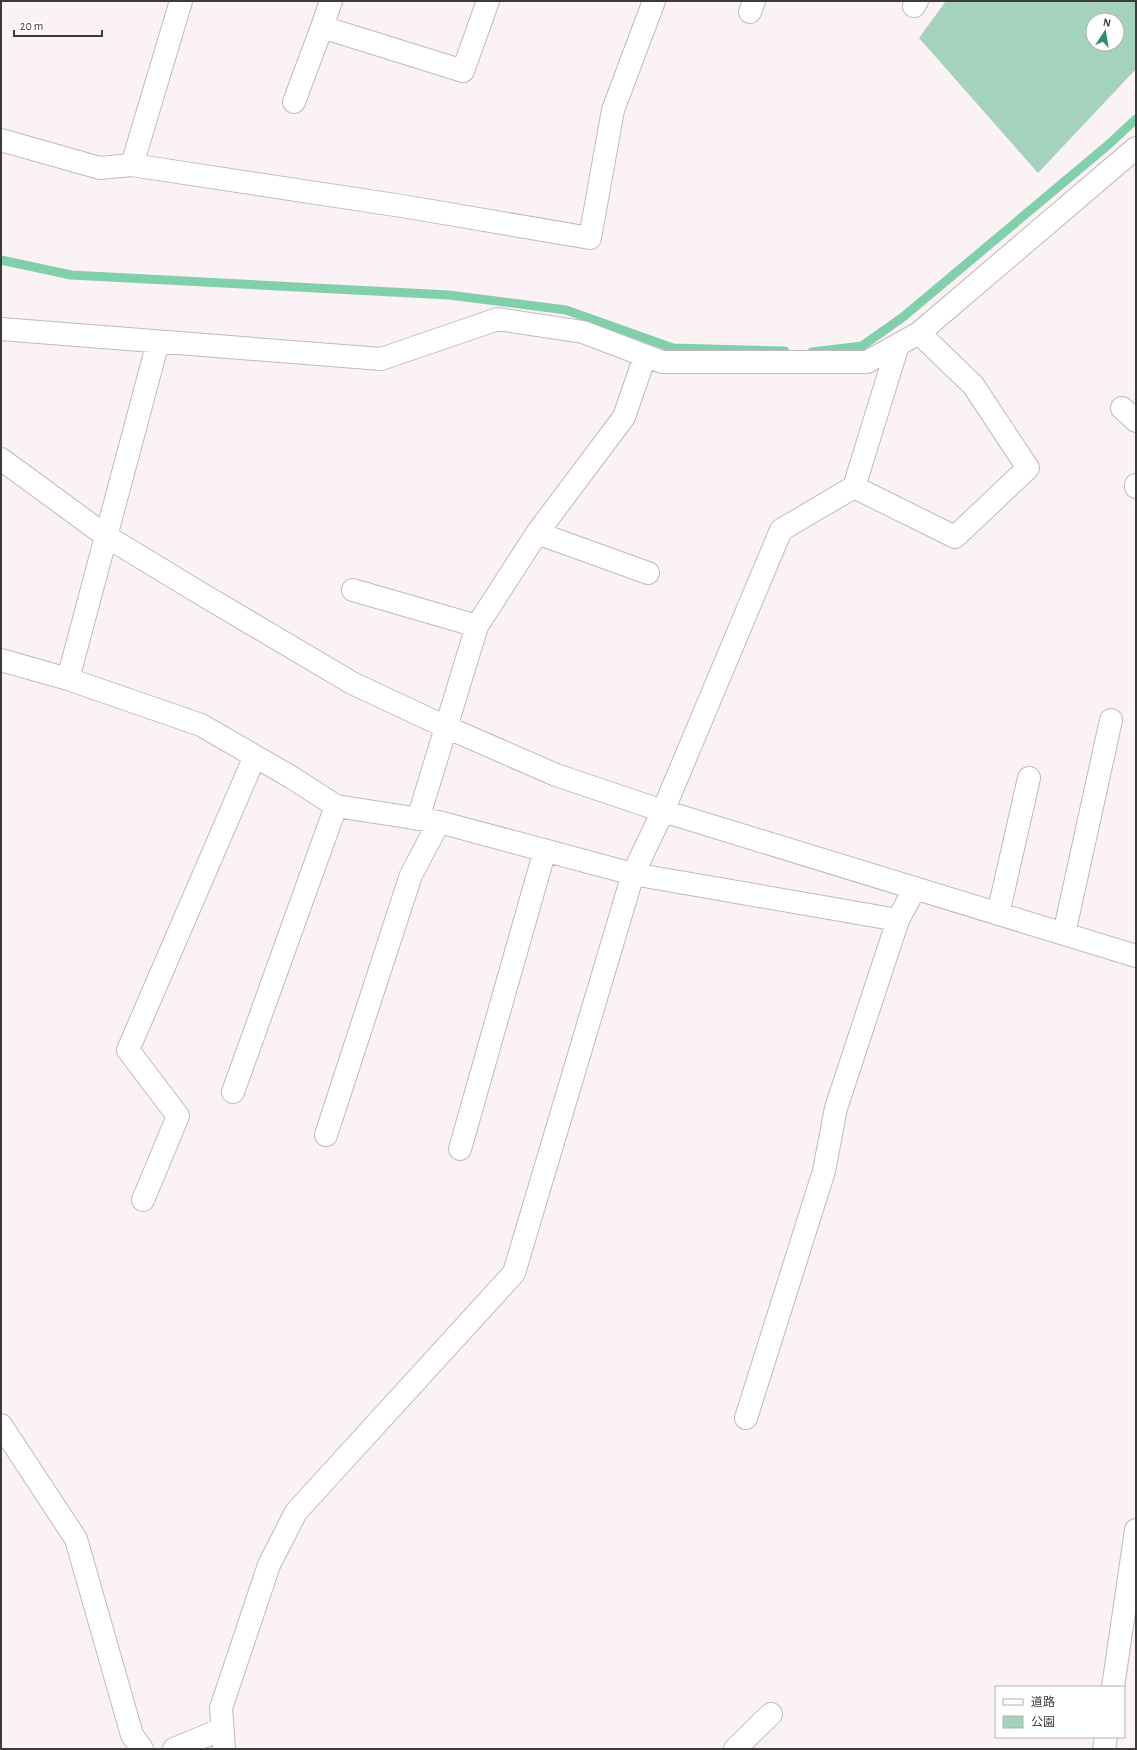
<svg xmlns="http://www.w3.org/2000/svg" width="1137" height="1750" viewBox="0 0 1137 1750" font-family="'Alegreya Sans','Noto Sans JP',sans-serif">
<rect width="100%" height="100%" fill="#fbf2f6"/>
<path fill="#a5d2bc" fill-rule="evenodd" d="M946,1H1136V69L1038,173L919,38ZM1093,20H1117V44H1093Z"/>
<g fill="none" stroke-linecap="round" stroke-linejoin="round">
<path stroke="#82cfac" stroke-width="9" d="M1,260L71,275L449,295L566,310L673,348L785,351
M812,352L862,346L903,317L1108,145L1136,119"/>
<g stroke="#c2b8bd" stroke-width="24">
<path id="minor" d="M181,1L132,165L402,206L590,238L613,110L654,1
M331,1L322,27L463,71L488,1
M914,6L917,1
M750,12L754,1
M294,102L322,27
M1,140L100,168L132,165
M1,329L381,359L498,319L583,332L662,362H867L919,333L1136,148
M1122,408L1136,421
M1,459L106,536L193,589L352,683L446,727L556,775L663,811L1136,956
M1136,485V487
M854,487L898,345
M537,533L648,573
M353,590L477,626
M1,660L68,679L201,725L291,777L336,806L439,822L633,874L898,920
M68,679L158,342
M418,819L477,626L537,533L624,417L645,356
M998,914L1029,778
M1064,934L1111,720
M233,1092L336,806
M326,1135L411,875L439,822
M460,1149L545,850
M143,1200L178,1116L128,1050L255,756
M746,1418L824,1171L836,1108L898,920L915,888
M1,1425L76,1539L132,1735L142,1749
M1113,1687L1136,1530
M174,1749L222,1729
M224,1749L221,1708L269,1565L296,1512L514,1273L633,874L663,811L781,530L854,487L955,537L1028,468L973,385L919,333
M735,1749L771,1714
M1104,1749L1106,1737"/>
</g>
<use href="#minor" stroke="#fff" stroke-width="22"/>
</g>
<rect width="1137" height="1750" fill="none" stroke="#3d3a3b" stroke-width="4"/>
<rect x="995" y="1686" width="130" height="52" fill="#ffffff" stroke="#b1b0b1"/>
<rect x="1003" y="1699" width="20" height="6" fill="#ffffff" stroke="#b1b0b1"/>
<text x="1031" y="1706" font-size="12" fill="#3d3a3b">道路</text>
<rect x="1003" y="1716" width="20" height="12" fill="#a5d2bc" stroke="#b1b0b1"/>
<text x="1031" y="1726" font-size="12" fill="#3d3a3b">公園</text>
<g transform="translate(1105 32) rotate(12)"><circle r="19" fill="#ffffff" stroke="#b1b0b1"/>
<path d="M0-3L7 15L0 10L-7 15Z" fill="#2b8e69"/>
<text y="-6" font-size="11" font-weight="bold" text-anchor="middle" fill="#3d3a3b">N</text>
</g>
<path d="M14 30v6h88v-6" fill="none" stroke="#3d3a3b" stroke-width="2"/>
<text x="20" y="30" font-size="12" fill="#3d3a3b" stroke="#ffffff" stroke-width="3" paint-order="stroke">20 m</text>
</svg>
